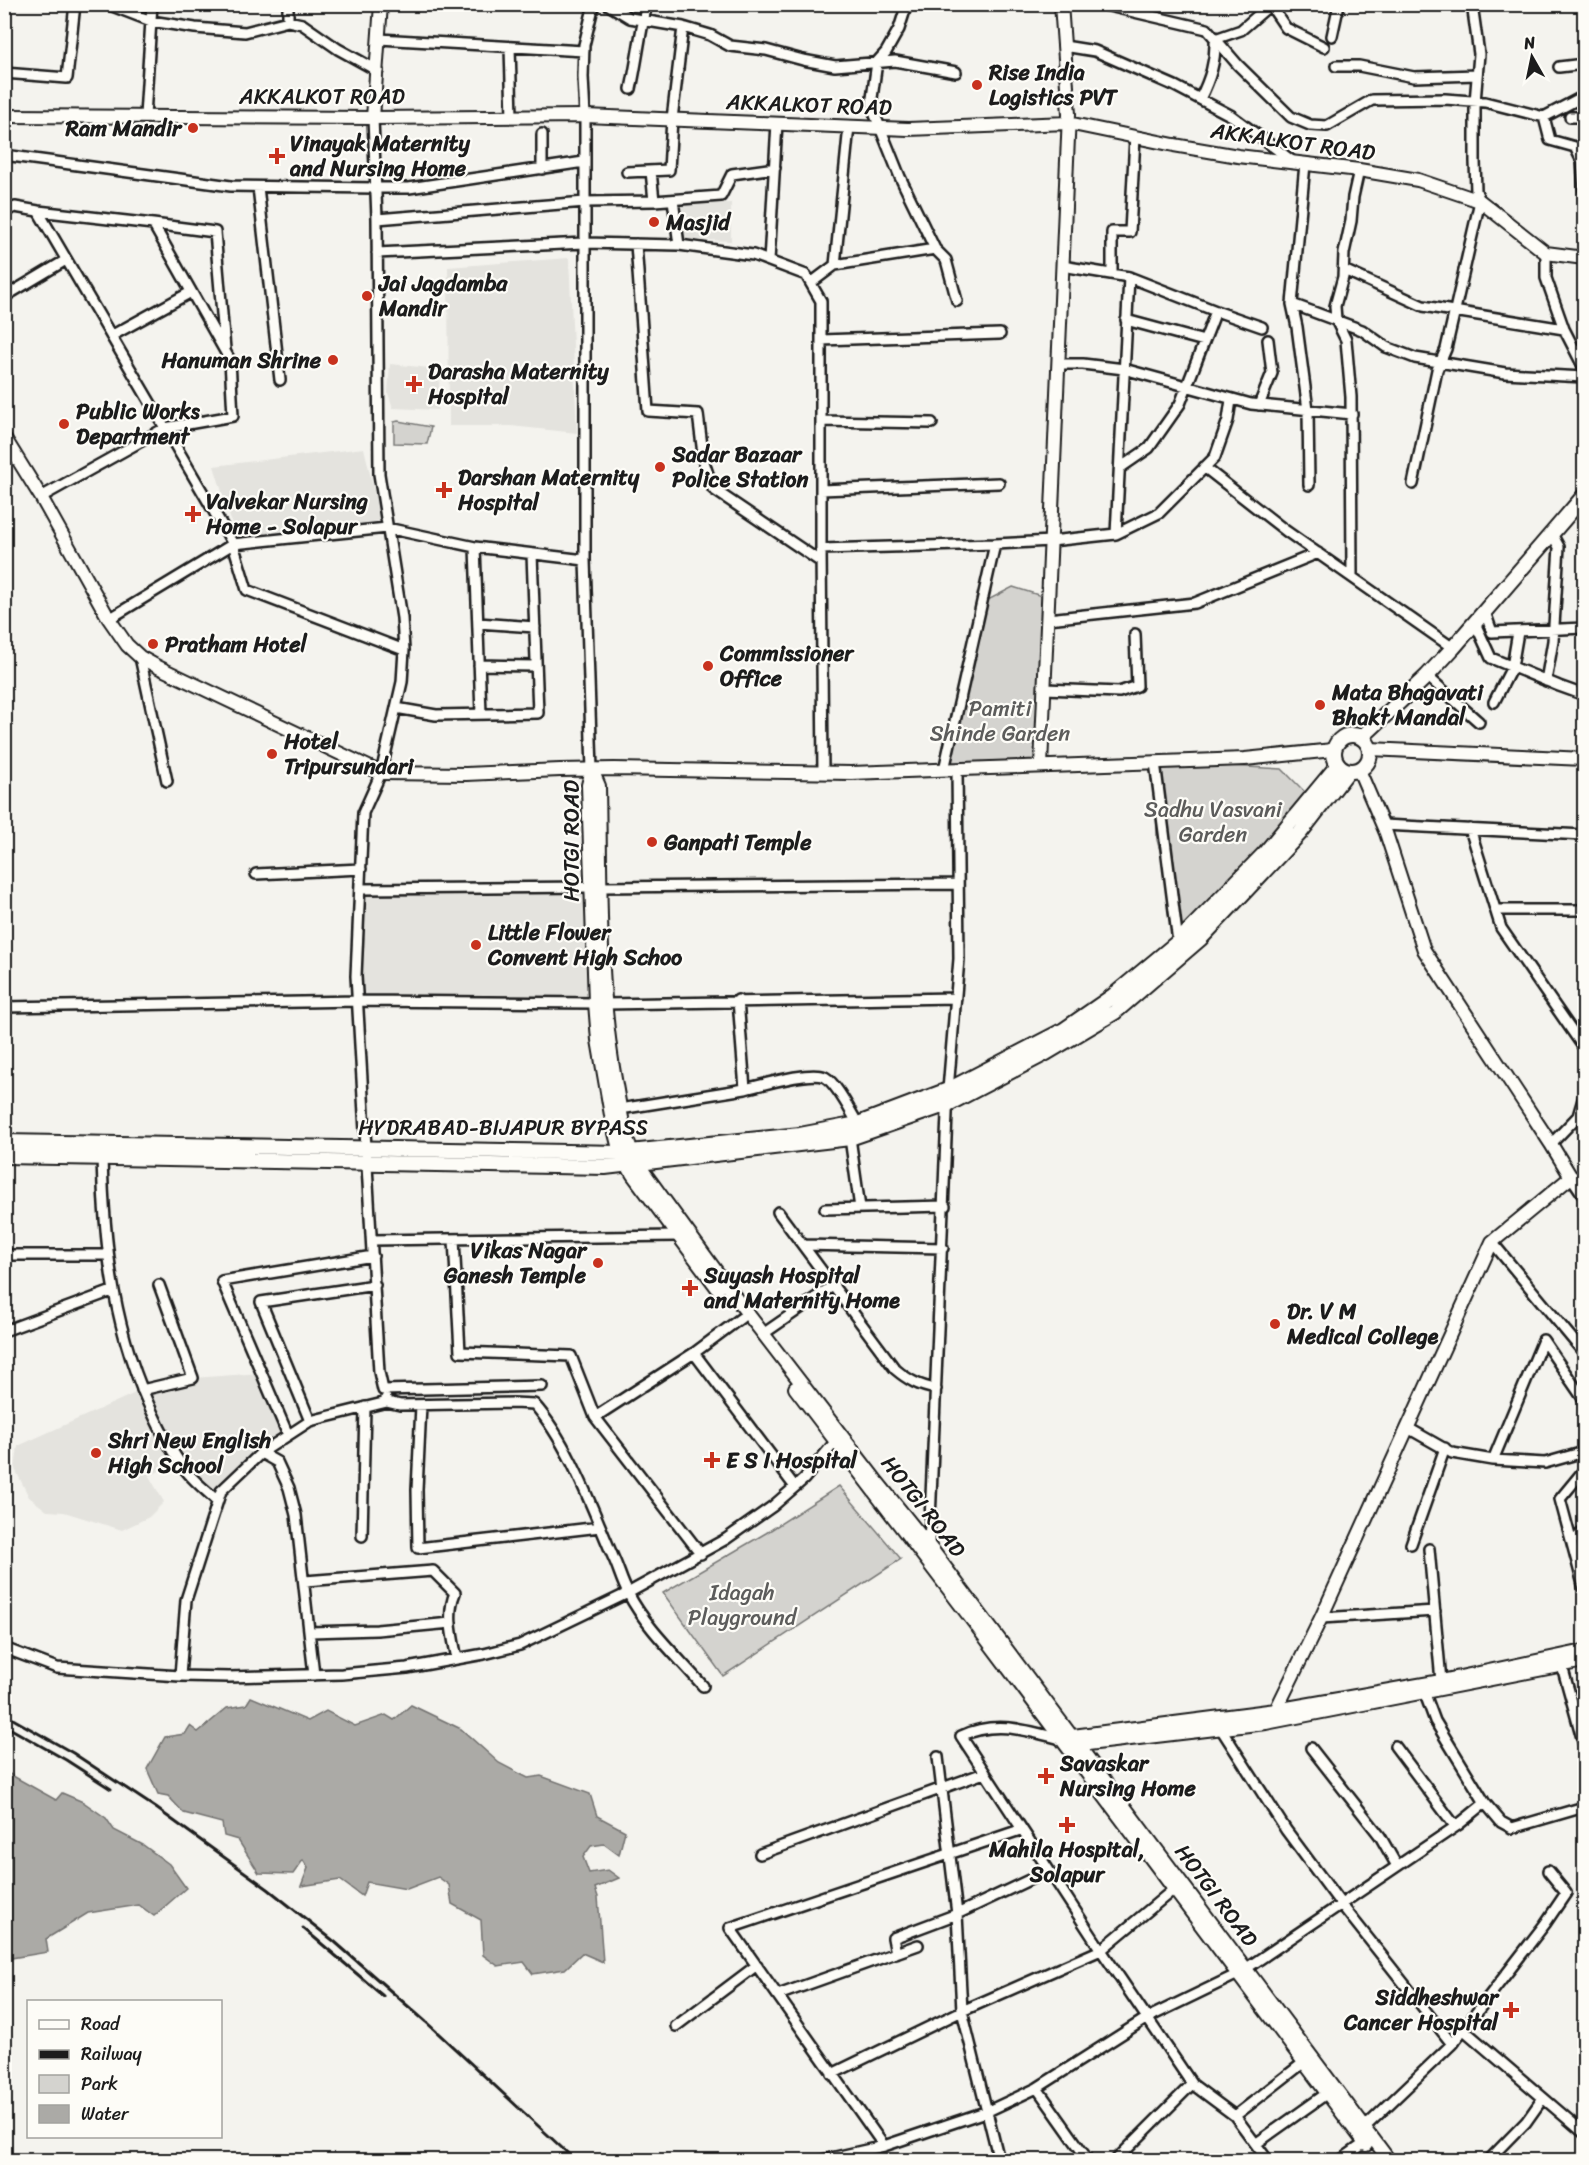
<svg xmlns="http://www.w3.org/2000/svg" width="1589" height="2165" viewBox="0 0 1589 2165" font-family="Sriracha,sans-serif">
<rect width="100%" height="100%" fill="#f4f3ee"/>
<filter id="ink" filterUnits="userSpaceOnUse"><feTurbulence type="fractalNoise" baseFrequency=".0167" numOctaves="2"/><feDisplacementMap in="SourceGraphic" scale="12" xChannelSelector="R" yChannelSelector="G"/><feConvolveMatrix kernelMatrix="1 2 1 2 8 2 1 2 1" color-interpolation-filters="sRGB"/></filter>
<g filter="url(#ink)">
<path fill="#e4e3de" d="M682,203H731V241L681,239Z
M569,258L577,433L511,426H449L448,267Z
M390,364L440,369L438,410L393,408L388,393Z
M364,448L381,521L236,537L214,466Z
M591,887L595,1003L358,1001L360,889Z
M261,1373L288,1435L221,1491L195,1480L180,1461L149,1476L164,1502L149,1517L122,1530L64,1512L47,1511L29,1497L15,1469L18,1446L142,1390L193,1378Z"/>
<path fill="#d4d3cf" stroke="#787876" stroke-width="1.5" d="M398,421L431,427L427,444L394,443V422Z
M1013,587L1048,598L1041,766L944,770L982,603Z
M1155,762L1282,769L1305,792L1286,824L1184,936L1157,840Z
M839,1486L901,1559L723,1676L663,1593L766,1533Z"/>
<path fill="#abaaa6" stroke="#72716f" stroke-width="1.5" d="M251,1697L308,1721L326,1711L355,1726L386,1715L394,1720L411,1705L461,1729L499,1763L528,1778L541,1776L590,1794L597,1816L625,1831L619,1855L604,1844L591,1846L583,1857L589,1873L608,1870L619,1878L595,1888L598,1897L603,1962L582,1953L565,1969L533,1974L524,1962L498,1966L483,1955L481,1920L452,1904L449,1885L438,1877L407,1889L367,1882L362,1896L340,1880L301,1886L308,1868L303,1860L293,1874L259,1873L238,1840L224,1836L222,1823L184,1813L168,1796L158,1794L147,1769L165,1737L185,1734L190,1726L198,1732L227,1708L246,1705Z
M4,1771L56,1800L62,1793L83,1802L106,1818L114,1830L143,1845L169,1864L186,1888L154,1916L139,1905L88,1913L46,1939L48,1952L5,1959Z"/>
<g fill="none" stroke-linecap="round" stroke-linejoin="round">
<g stroke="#1c1c1c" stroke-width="14">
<path id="street" d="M107,4L151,21L195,28L245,32L288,21L302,24L338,49L378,71
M607,4L630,18L683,27L710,35L730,46L766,50L803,60L835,66L895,61L956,72
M907,4L899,29L886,52L877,62L872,98L873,110L900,177L935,249L946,260L957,301
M1100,4L1207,29L1238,65L1291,117L1310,125L1327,126L1372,100L1445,99L1485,102L1544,117L1584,96
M1580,4L1584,5
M1271,6L1286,28L1324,47
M288,21V4
M1332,36L1339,4
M379,39L584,51
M1064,46L1095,51L1175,86L1232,116L1295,163
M510,47L512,117
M1336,66H1359L1414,77L1477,75
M1559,67L1584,64
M4,73L67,78L75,4
M631,89C637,61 640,33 647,4
M1200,99C1210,79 1216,61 1215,39L1241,30L1271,4
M145,116L152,4
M1544,117L1550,140L1575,147L1582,161L1584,191
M1570,117H1584
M373,118L377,219L379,474L402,618L404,650L402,682L381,773L363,813L356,976L379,1372L383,1390L542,1386
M4,155L231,186L375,188H409L584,162
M1305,164L1292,304L1297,327L1308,410L1309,485
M542,169V134
M651,171L654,201
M627,172L669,170L672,119L683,27
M258,187L280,380
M673,200L679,245
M38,211L233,544L247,590L404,650
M4,212L15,207L38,211L153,224L230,360L233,416L165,428L41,497
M377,219L585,202L654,201L721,196L732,174L775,168
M153,224L215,232L225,349
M636,244L648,411L698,414L704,462L713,489L821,562
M377,253L584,243L679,245L753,255L806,275L821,301V549
M1546,253V278L1564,329L1584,368
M769,261L777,123
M835,265L849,126
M1062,266L1129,277L1116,534
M1344,270L1423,306L1564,329
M1112,273V232H1130L1135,137
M811,283L835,265L935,249
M4,297L66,260
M1292,304L1362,330L1386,347L1415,358L1505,373L1584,377
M1216,311L1262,327
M1126,320L1204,341
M111,336L191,292
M821,340L1000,334
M1058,364H1083L1124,369L1251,404L1352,414
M1259,405L1272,373L1268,340
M821,421L932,423
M1204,467L1286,531L1453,648
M1120,468L1149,448L1180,404L1216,311L1129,277
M1413,484L1437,370L1446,349L1480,201L1476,191L1475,161V102L1479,54L1472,4
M821,490L999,483
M475,547L481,714
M1352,576L1351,397L1346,340L1336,320L1335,306L1343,277L1344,253L1351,221L1353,197L1359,170
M1485,612L1492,632L1584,628
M109,619L233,544L387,528L475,547L585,560
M1048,619L1195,603L1318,553
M478,623L535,627
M1475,623L1491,658L1559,686L1584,695
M140,657L167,781
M479,665L536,666
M1427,676L1479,722
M1546,681L1553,641L1559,547L1552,534
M1045,689L1119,692L1137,686L1135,634
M1494,702L1512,667L1518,632
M396,708L436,715L538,713L532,554
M1155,762L1178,942
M592,770L585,560V116L583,77L584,45L594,4
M944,770L995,544L1051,541L1116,534L1159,513L1215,457L1228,420L1231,400
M823,773L821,549L995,544
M1383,825L1584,835
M1470,829L1501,928L1584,1048
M256,874L361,869
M601,887L958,884
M360,889L591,887
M1496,910H1584
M605,1004L956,998
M4,1007L358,1001L595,1003
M745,1089C762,1085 810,1070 825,1077C837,1084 850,1111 858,1124
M620,1109L745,1089L738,1000
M850,1138L860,1208
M1551,1144L1578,1116L1584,1096
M102,1156C104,1248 114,1335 155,1418C164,1437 174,1457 188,1473C196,1483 208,1492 217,1501
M1571,1177L1584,1196
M1571,1177H1584
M825,1209L945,1206
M778,1212L895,1369C908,1380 919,1386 936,1389
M454,1239L460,1352L571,1356L595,1417L701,1554
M372,1240L678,1236
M1492,1242L1584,1353
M803,1245L943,1248
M4,1255H108
M4,1331L112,1291
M763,1334L834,1285
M694,1353L795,1487
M142,1390L193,1378L159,1285
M386,1398L387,1402L400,1405L513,1403L534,1404C569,1443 593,1511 614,1559C619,1570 622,1582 628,1593C646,1628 678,1657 703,1686
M387,1402L310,1421L261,1453L221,1491L186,1600L180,1676L229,1677L342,1674L407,1668L484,1654L520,1645L628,1593L726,1539L773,1506L804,1479L835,1442
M421,1405L417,1490L418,1548L600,1527
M595,1417L694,1353L741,1318
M310,1421L261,1302L375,1285
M1408,1428L1452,1453L1493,1460L1545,1463L1584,1452
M288,1435L222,1281L373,1256
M261,1453L277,1462L289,1488L296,1515L314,1675
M1493,1460L1543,1340L1584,1400
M1584,1470L1560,1499L1584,1588
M362,1536L365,1407
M1572,1542L1584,1531
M1411,1544L1445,1448
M929,1545L948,1090L959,959L957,770
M1429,1549L1441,1681
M305,1581L433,1571L455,1593C446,1614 453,1638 457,1659
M1321,1618L1435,1611
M310,1632L377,1630L451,1623
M4,1648L57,1668L180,1676
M1560,1659L1584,1745
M1218,1724L1286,1830L1341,1904L1452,2044L1361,2131
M1395,1746L1455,1826
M1311,1748L1380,1836L1397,1866
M938,1757L957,1914L962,2011L999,2160
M1485,1803L1501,1822L1512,1828L1584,1807
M760,1854L984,1773
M1174,1889L1101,1950L1192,2084L1235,2116L1266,2158L1263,2160
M896,1953L893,1938L957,1914L1048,1871
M778,1995L918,1945
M676,2026L757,1965
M1464,2030L1584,2133
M1452,2044L1545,1924L1566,1893L1548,1871
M832,2074L962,2011L1101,1950L961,1736C996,1720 1025,1730 1061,1739
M1037,2088L1088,2160
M1235,2116L1303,2063
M1257,2143L1326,2094
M884,2146L730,1928L1020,1830
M822,2160L884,2146L988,2111L1037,2088L1147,2018L1238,1974L1458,1825L1485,1803L1435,1721L1422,1686
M1116,2160L1192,2084
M1341,2160L1365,2143
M1489,2160L1526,2122L1543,2098"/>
</g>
<g stroke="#1c1c1c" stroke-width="16">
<path id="secondary" d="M4,116L373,118L585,116L908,129L1068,123L1174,145L1238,156L1359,170L1418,180L1480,201L1546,253L1584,258
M373,118L381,4
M4,437L41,497L109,619L127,645L140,657L158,667L381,773L466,774L560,770L614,769L851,773L1245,759L1333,750
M1370,749L1584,759
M1041,766L1069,114L1061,4
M592,770L599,786C601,886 598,987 616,1085C621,1112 624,1140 638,1164L738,1301L875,1479L933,1551L1389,2160
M592,770L588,785L595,1003L598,1040L612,1121L620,1153L633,1175L718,1289
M795,1388L969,1616L1366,2145
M1276,1710L1321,1618L1492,1242L1571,1177L1551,1144L1424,950L1386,833L1359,770
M1065,1737L1276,1710L1441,1681L1584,1651
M1071,1746L1266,1723L1584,1661"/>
</g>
<g stroke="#1c1c1c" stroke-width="18">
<path id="primary" d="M1334 753a18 18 0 1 1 36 0a18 18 0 1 1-36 0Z
M1362,737L1427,676L1453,648L1584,496
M4,1142L620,1153L800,1135L858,1124L948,1090L1064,1030L1113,996L1178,942L1265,853L1338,765
M4,1156L605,1167L850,1138L948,1104L1046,1053L1115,1012L1200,939L1300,833L1348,771"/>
</g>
<use href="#street" stroke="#fdfcf7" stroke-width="9"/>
<use href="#secondary" stroke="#fdfcf7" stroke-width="12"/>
<use href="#primary" stroke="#fdfcf7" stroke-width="14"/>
<path stroke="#1c1c1c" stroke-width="3" d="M4,1714L73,1753L156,1808L268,1889L335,1942L426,2022L575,2160
M4,1725L66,1760L111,1789
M303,1928L383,1996"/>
</g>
</g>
<g fill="#c8321e" stroke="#fdfcf7" stroke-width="2">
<circle cx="977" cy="85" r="6"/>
<circle cx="193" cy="128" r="6"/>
<path d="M274 147h6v6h6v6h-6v6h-6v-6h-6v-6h6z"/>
<circle cx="654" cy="222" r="6"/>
<circle cx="367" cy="296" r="6"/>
<circle cx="333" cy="360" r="6"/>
<path d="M411 375h6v6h6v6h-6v6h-6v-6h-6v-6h6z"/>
<circle cx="64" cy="424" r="6"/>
<circle cx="660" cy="467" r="6"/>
<path d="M441 481h6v6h6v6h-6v6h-6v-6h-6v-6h6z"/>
<path d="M190 505h6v6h6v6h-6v6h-6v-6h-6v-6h6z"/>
<circle cx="153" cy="644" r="6"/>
<circle cx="708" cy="666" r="6"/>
<circle cx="1320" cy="705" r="6"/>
<circle cx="272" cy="754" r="6"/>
<circle cx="652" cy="842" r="6"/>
<circle cx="476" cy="945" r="6"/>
<circle cx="598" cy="1263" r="6"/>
<path d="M687 1279h6v6h6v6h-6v6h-6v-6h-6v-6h6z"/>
<circle cx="1275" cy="1324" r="6"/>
<circle cx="96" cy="1453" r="6"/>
<path d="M709 1451h6v6h6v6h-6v6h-6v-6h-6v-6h6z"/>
<path d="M1043 1767h6v6h6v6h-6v6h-6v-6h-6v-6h6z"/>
<path d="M1064 1816h6v6h6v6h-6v6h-6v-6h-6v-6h6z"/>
<path d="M1508 2001h6v6h6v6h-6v6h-6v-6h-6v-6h6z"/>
</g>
<g text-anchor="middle" stroke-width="4.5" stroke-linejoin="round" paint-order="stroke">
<g font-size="22" font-weight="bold" fill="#1c1c1c" stroke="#fdfcf7" text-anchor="start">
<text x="989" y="80">Rise India<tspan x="989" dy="25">Logistics PVT</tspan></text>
<text x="181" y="136" text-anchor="end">Ram Mandir</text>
<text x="290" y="151">Vinayak Maternity<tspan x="290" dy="25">and Nursing Home</tspan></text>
<text x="666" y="230">Masjid</text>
<text x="379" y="291">Jai Jagdamba<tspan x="379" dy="25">Mandir</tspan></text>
<text x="321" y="368" text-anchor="end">Hanuman Shrine</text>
<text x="428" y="379">Darasha Maternity<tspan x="428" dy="25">Hospital</tspan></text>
<text x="76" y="419">Public Works<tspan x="76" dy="25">Department</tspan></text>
<text x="672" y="462">Sadar Bazaar<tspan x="672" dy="25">Police Station</tspan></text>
<text x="458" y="485">Darshan Maternity<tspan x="458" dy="25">Hospital</tspan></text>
<text x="206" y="509">Valvekar Nursing<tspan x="206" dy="25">Home - Solapur</tspan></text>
<text x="165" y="652">Pratham Hotel</text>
<text x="720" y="661">Commissioner<tspan x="720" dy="25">Office</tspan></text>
<text x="1332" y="700">Mata Bhagavati<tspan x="1332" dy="25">Bhakt Mandal</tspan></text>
<text x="284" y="749">Hotel<tspan x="284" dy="25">Tripursundari</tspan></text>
<text x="664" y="850">Ganpati Temple</text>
<text x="488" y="940">Little Flower<tspan x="488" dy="25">Convent High Schoo</tspan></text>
<text x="586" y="1258" text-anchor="end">Vikas Nagar<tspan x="586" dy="25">Ganesh Temple</tspan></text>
<text x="704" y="1283">Suyash Hospital<tspan x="704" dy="25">and Maternity Home</tspan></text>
<text x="1287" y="1319">Dr. V M<tspan x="1287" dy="25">Medical College</tspan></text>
<text x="108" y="1448">Shri New English<tspan x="108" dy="25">High School</tspan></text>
<text x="726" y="1468">E S I Hospital</text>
<text x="1060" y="1771">Savaskar<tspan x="1060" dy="25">Nursing Home</tspan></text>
<text x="1067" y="1857" text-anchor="middle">Mahila Hospital,<tspan x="1067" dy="25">Solapur</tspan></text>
<text x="1498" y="2005" text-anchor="end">Siddheshwar<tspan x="1498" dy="25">Cancer Hospital</tspan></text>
</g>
<g font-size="22" fill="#1c1c1c" stroke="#fdfcf7">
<text x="322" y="104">AKKALKOT ROAD</text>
<text transform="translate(809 104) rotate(2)" y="8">AKKALKOT ROAD</text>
<text transform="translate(1293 141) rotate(8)" y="8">AKKALKOT ROAD</text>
<text transform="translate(571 841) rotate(-90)" y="8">HOTGI ROAD</text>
<text x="503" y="1135">HYDRABAD-BIJAPUR BYPASS</text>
<text transform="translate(924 1506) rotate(52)" y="8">HOTGI ROAD</text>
<text transform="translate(1217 1895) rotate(53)" y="8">HOTGI ROAD</text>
</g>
<g font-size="22" fill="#5c5c5b" stroke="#fdfcf7">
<text x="1000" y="716">Pamiti<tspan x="1000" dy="25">Shinde Garden</tspan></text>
<text x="1213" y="817">Sadhu Vasvani<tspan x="1213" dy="25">Garden</tspan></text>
<text x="742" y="1600">Idagah<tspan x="742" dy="25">Playground</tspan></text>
</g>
</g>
<rect width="1589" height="2165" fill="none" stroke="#fdfcf7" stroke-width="24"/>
<rect x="12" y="12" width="1565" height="2141" fill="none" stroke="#1c1c1c" stroke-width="2" filter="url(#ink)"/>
<rect x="27" y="2000" width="195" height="138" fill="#fdfcf7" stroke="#a3a29f" stroke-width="1.5"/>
<rect x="39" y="2020" width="30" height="9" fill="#fdfcf7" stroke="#a3a29f" stroke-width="1.5"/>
<text x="81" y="2030" font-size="18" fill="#1c1c1c">Road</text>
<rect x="39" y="2050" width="30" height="9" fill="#1c1c1c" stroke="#a3a29f" stroke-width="1.5"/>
<text x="81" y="2060" font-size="18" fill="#1c1c1c">Railway</text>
<rect x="39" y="2075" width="30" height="18" fill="#d4d3cf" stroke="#a3a29f" stroke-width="1.5"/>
<text x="81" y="2090" font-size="18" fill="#1c1c1c">Park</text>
<rect x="39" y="2105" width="30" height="18" fill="#abaaa6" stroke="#a3a29f" stroke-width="1.5"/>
<text x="81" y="2120" font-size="18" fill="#1c1c1c">Water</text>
<g transform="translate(1532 57) rotate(351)" stroke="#fdfcf7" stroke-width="4.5" paint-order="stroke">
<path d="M0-4.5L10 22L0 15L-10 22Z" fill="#1c1c1c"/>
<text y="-9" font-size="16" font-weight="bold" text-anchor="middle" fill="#1c1c1c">N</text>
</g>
</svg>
